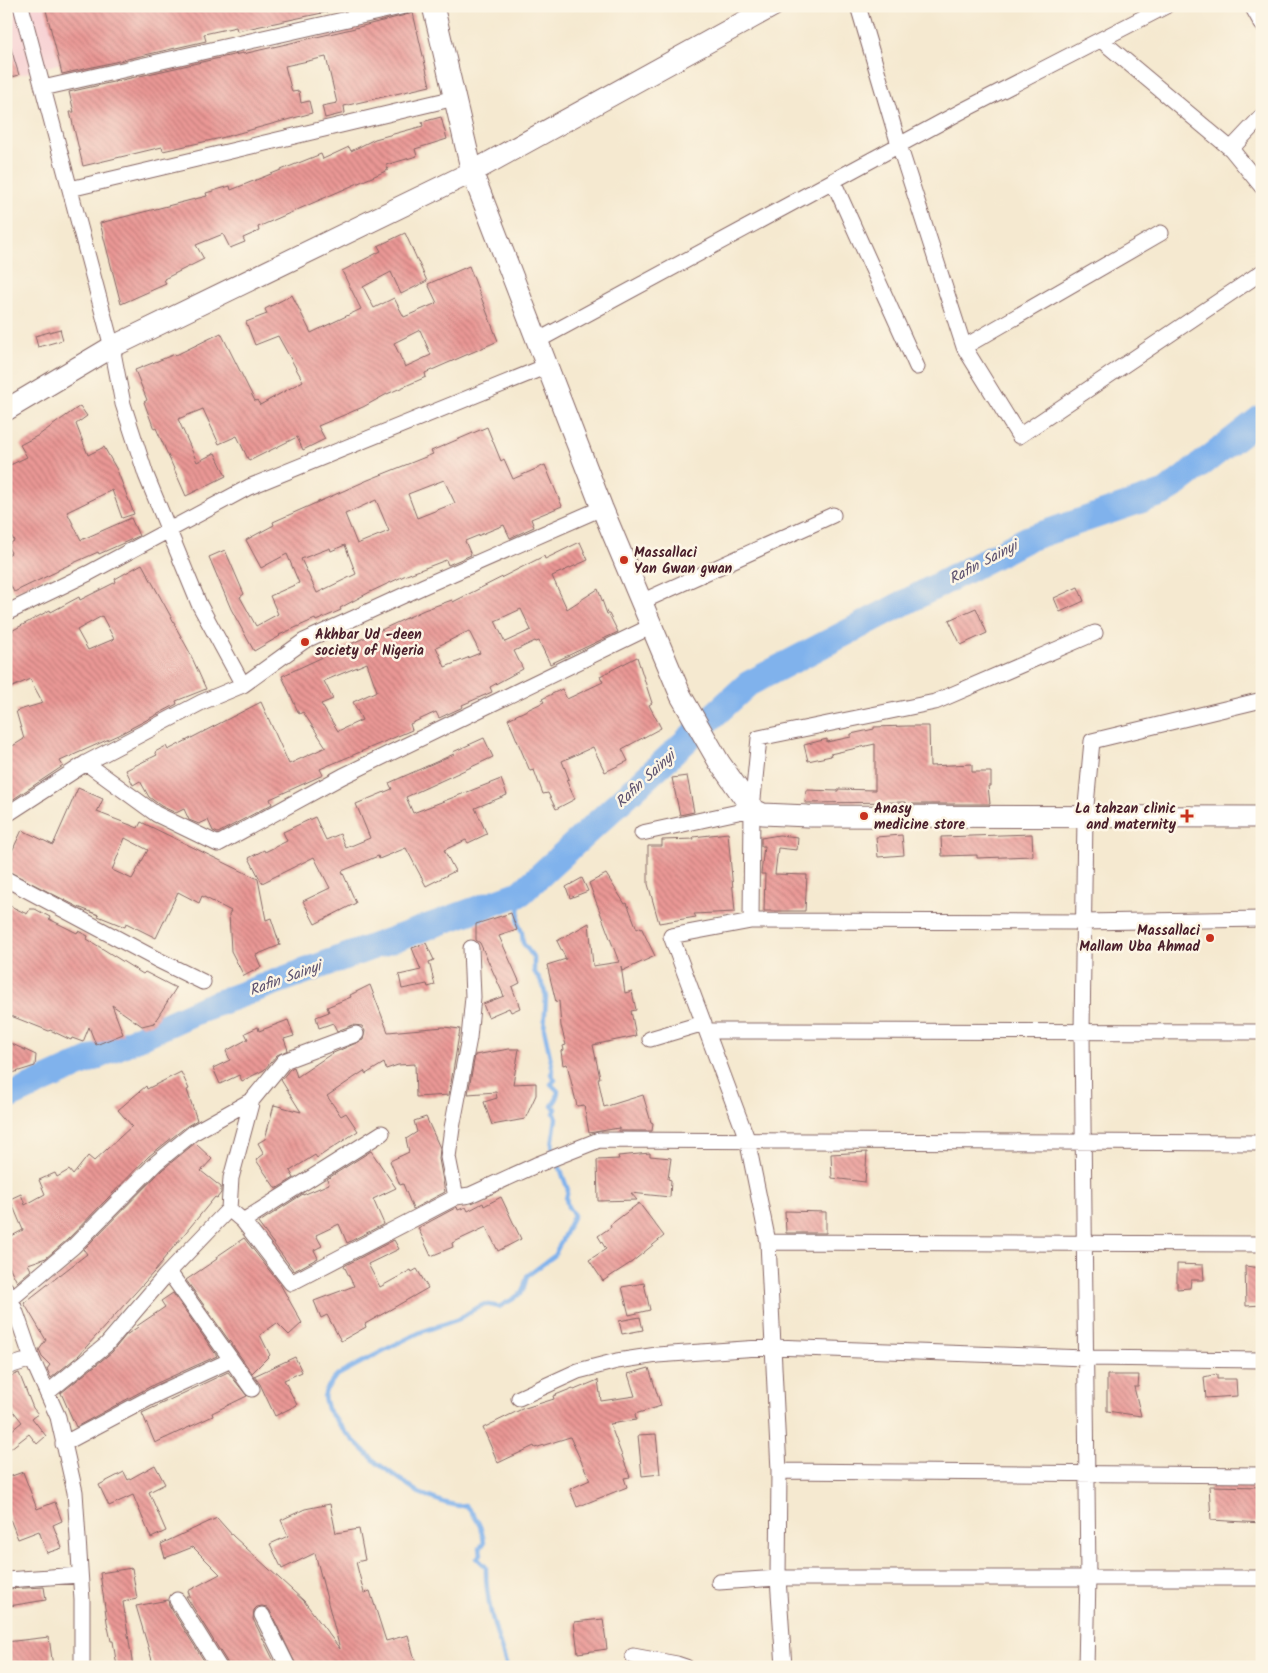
<svg xmlns="http://www.w3.org/2000/svg" width="1268" height="1673" viewBox="0 0 1268 1673" font-family="Kalam,sans-serif">
<defs>
<pattern id="building-back-hatch" width="6" height="6" patternUnits="userSpaceOnUse" patternTransform="scale(1.25)"><rect width="6" height="6" fill="#ea9895"/><path d="M-1 5l2 2M0 0l6 6M5-1l2 2" fill="none" stroke="#c07b7a"/></pattern>
</defs>
<rect width="100%" height="100%" fill="#fcf5e5"/>
<filter id="ink" filterUnits="userSpaceOnUse"><feTurbulence type="fractalNoise" baseFrequency=".02" numOctaves="2"/><feDisplacementMap in="SourceGraphic" scale="10" xChannelSelector="R" yChannelSelector="G"/><feConvolveMatrix kernelMatrix="1 2 1 2 8 2 1 2 1" color-interpolation-filters="sRGB"/></filter>
<filter id="wash" filterUnits="userSpaceOnUse"><feTurbulence type="fractalNoise" baseFrequency=".0096" numOctaves="4" result="noise"/><feDisplacementMap in="SourceGraphic" scale="20" xChannelSelector="R" yChannelSelector="G"/><feGaussianBlur stdDeviation="1.12" result="paint"/><feColorMatrix in="noise" values="0 0 0 0 0 0 0 0 0 0 0 0 0 0 0 0 0 1.4 0 .05"/><feComposite in="paint" operator="in"/></filter>
<g filter="url(#wash)">
<rect width="100%" height="100%" fill="#f5e9d0"/>
<path fill="#f7cfd3" d="M6,6H59L71,60L19,75L6,34Z"/>
<g fill="none" stroke-linecap="round" stroke-linejoin="round">
<path stroke="#80b2ec" stroke-width="4.5" d="M507,1667C497,1634 485,1602 486,1567L477,1558L481,1554L480,1548L484,1543C482,1526 477,1518 465,1505L459,1506L445,1503L419,1493L377,1463L346,1433L327,1409L324,1397L326,1390L336,1376L394,1345L421,1332L459,1319L476,1308L485,1304L499,1307L513,1299L521,1293L524,1287L527,1276L554,1256L574,1215L568,1207L566,1199L568,1190L552,1146L556,1118L554,1113L556,1109L552,1106L557,1098L558,1091L551,1084L555,1080L551,1074L553,1070L544,1029L546,997L543,985L534,971V958L523,943L522,933L518,922L521,893"/>
<path stroke="#80b2ec" stroke-width="26" d="M6,1098L204,1008L521,893L748,684L1027,539L1166,492L1262,417"/>
</g>
<g id="blocks">
<path fill="url(#building-back-hatch)" fill-rule="evenodd" d="M45,6H327V12L237,31L236,27L204,34L206,41L62,74Z
M413,13L430,86L344,106L345,113L325,118L322,106L337,103L326,57L285,66L292,92L299,91L301,103L309,101L312,113L221,138L163,151L162,147L83,166L70,112H74L69,92L224,57L243,53V54L351,29Z
M6,42H9L19,75L6,79Z
M441,117L447,139L415,149L417,156L386,165L388,170L258,227L259,231L243,238L245,242L230,248L223,234L196,245L204,259L164,279L166,284L121,304L100,223L207,196L206,193L230,186L231,190L321,154L323,159L349,147L351,151L375,139L423,126L422,122Z
M405,233L427,281L401,294L391,272L363,287L374,308L394,298L404,317L437,303L428,284L469,266L498,341L425,373L426,377L387,394L363,407L318,426L325,439L303,450L297,437L249,461L237,436L219,444L203,409L178,419L197,462L215,453L226,476L186,496L156,428L154,429L144,402L147,400L135,370L175,354L176,355L221,333L255,401L257,400L260,405L303,381L278,336L255,345L246,322L267,314L265,309L292,295L311,333L361,309L342,271L381,251L378,246ZM420,330L431,355L405,367L394,343Z
M60,329L63,340L38,347L35,336Z
M80,406L87,416L76,424L88,455L104,447L117,470L134,514L122,518L112,490L67,512L81,540L131,518L139,536L99,554L98,552L58,570V571L14,592L6,576V556L11,553L7,545L14,541L6,524V467L27,457L20,445L39,435Z
M487,427L501,461L504,459L513,479L545,465L562,506L531,519L534,527L510,538L504,525L465,541L471,555L448,565L446,560L404,576L370,592L340,608L341,610L316,621L315,619L279,635L280,636L254,651L231,609L209,557L225,550L244,594L240,597L256,626L278,614L270,596L299,583L287,554L261,568L246,540L274,525L273,522L368,480L433,454L431,451ZM444,480L455,503L417,518L408,494ZM376,500L389,531L357,544L345,514ZM345,545L356,574L317,593L301,559L330,548L331,551Z
M580,542L588,560L552,576L567,609L598,589L607,614H609L618,632L550,664L539,641L536,642L535,641L514,651L523,669L490,687L492,692L462,705L463,707L439,718L436,712L410,724L412,730L320,769L323,775L270,799L272,804L218,833L213,831L208,820L199,824L189,820L184,809L176,813L161,806L149,797L140,781L133,785L126,770L157,755L155,752L166,746L168,750L261,702L289,764L326,747L303,712L299,714L282,676L424,610L452,600L453,602L544,556L545,559ZM521,609L531,630L505,642L495,621ZM469,631L480,653L445,667L436,647ZM367,663L377,691L353,702L362,720L338,731L321,704L333,699L324,681Z
M142,564L175,624H174L189,651L206,689L176,701L177,704L118,735L60,761L63,766L6,804V750L24,739L16,711L43,703L30,679L6,690V634L50,610L51,612L79,597L80,600L116,582L115,579ZM102,616L114,639L88,650L77,630Z
M1078,587L1084,601L1060,612L1054,598Z
M976,608L987,633L961,645L949,620Z
M637,657L652,703L649,705L661,728L622,749L628,761L605,772L593,747L562,761L569,779L566,780L575,799L556,809L548,793L543,794L534,770L530,771L508,719L544,702L542,699L562,689L567,699L603,682L600,676Z
M907,726H929L930,766L972,764V772H991V786H988L990,804H906V802L805,803L806,790L838,791V789L875,790V744L830,754L831,756L808,761L804,745L827,739V742L851,737V734L874,729V727Z
M484,738L493,757L406,797L413,813L501,779L507,795L475,808L487,834L468,843L466,840L444,850L455,871L426,886L406,848L379,859L378,856L342,871L356,903L315,924L303,901L330,888L314,857L262,883L249,858L264,850L265,852L287,841L283,832L315,817L326,840L340,834L346,848L370,838L356,804L392,789L389,783L454,754L453,752Z
M687,776L694,812L680,815L672,778Z
M78,788L103,799L97,812L138,828L141,822L258,879L266,920L271,918L280,945L256,955L261,967L244,976L231,951L229,914L231,911L202,896L199,903L178,892L156,938L126,923L125,927L98,916L99,915L78,907L6,870V864L22,830L53,845ZM125,838L148,850L132,879L112,870Z
M728,833L735,912L694,914L696,917L659,923L648,884V846H662V840L694,839L693,837Z
M1032,834L1033,856L977,858V855L942,856L941,837Z
M779,835L798,837L797,850L778,848L775,874L807,875L805,911H764L765,874H761L764,846H761V838Z
M902,835L904,855L878,857L876,837Z
M606,874L625,904L627,903L637,929L641,927L655,956L622,971L621,966L625,993L632,991L636,1010L631,1011L636,1036L593,1045L600,1078H598L604,1107L643,1095L651,1122L653,1123L652,1131H619V1128L589,1133L584,1105L577,1106L567,1064L563,1065L561,1051L564,1050L563,1046L566,1045L561,1026L559,1001L556,1002L547,965L566,959L557,941L589,923L593,966L619,962L589,883Z
M582,878L588,891L570,898L566,887Z
M6,904L27,914L30,909H35L50,917L49,919L77,933L78,931L88,936L87,939L143,974L145,972L176,988L154,1023L142,1026L112,1005L123,1034L96,1045L89,1027L83,1042L72,1038L71,1040L50,1030L49,1031L6,1014Z
M511,913L517,930L499,936L520,983L512,987L520,1008L511,1012L509,1008L488,1017L483,1004L504,996L480,943L476,940V924Z
M426,943L434,960L429,962L435,985L428,987L427,984L402,989L399,975L421,970L412,948Z
M370,985L388,1032L444,1027L460,1029L449,1095L416,1097L415,1064L398,1065L386,1069L384,1063L366,1074L364,1071L327,1096L341,1116L346,1113L358,1131L317,1158L315,1155L290,1171L294,1178L276,1189L256,1160L264,1154L258,1143L265,1139L274,1105L301,1112L281,1080L290,1069L294,1067L297,1077L331,1054L363,1040L365,1031L362,1026L353,1025L337,1031L333,1023L319,1028L316,1017L329,1012L327,1007L351,997L350,995Z
M288,1020L294,1036L284,1039L288,1050L277,1055L264,1070L242,1081L239,1075L220,1084L213,1068L230,1060L226,1051L248,1039L245,1033L258,1027L259,1031Z
M10,1043L36,1055L35,1066L6,1075V1051Z
M509,1049H519L513,1084L536,1083V1095L525,1119L492,1125L484,1102L497,1098L496,1092L468,1094L475,1055Z
M181,1072L189,1089L187,1090L197,1120L187,1126L149,1156L67,1240L46,1258L28,1264L31,1270L17,1282L6,1260V1239L23,1230L10,1199L21,1194L25,1205L45,1194L39,1180L55,1173L57,1177L69,1170L73,1175L88,1156L94,1161L132,1126L118,1110L146,1086L147,1089Z
M426,1117L440,1148L439,1159L445,1192L413,1209L403,1184L400,1185L390,1161L409,1152L406,1139L417,1132L414,1121Z
M195,1143L212,1159L201,1171L221,1187V1193L217,1198L215,1197L162,1261L163,1262L78,1356L51,1378L47,1369L50,1365L42,1357L39,1350L46,1340L24,1303L87,1254L84,1250H83L162,1170Z
M371,1151L396,1188L373,1199L384,1224L347,1243L339,1224L316,1235L322,1246L314,1250L318,1258L294,1271L258,1223L303,1194V1195L329,1184L327,1179Z
M867,1152L865,1182L832,1178L831,1154Z
M650,1153V1156L671,1158L668,1179L671,1180L670,1197L631,1193L637,1200L598,1201L597,1160L619,1159L618,1156Z
M501,1197L521,1239L498,1251L486,1227L452,1243L453,1247L431,1256L418,1228L457,1207L458,1210L466,1207L468,1211L483,1203L484,1206Z
M639,1203L664,1236L632,1262L603,1281L589,1260L606,1249L598,1236L611,1227L610,1225Z
M785,1211L826,1212V1233H786Z
M244,1238L280,1284L302,1323L289,1335L277,1323L260,1335L270,1355L252,1373L186,1280L217,1259L216,1257Z
M394,1240L399,1249L368,1264L380,1287L411,1270L412,1272L417,1269L428,1288L365,1324L366,1327L341,1341L327,1315L321,1318L314,1301L354,1286L344,1266Z
M1177,1264L1203,1265L1204,1280H1191L1190,1288L1177,1289Z
M1245,1266L1262,1268V1305L1246,1306Z
M644,1283L650,1310L629,1315L622,1287Z
M173,1293L217,1356L155,1384L76,1427L61,1393L112,1352L126,1335L138,1327L137,1326L165,1307L161,1301Z
M640,1317L643,1330L622,1334L619,1321Z
M295,1357L302,1372L284,1380L297,1405L275,1416L260,1384L254,1376Z
M649,1368L661,1406L635,1414L636,1420L610,1424L630,1477L624,1478L627,1487L577,1507L570,1489L590,1480L570,1437L535,1448L534,1446L498,1463L483,1428L522,1409L554,1399L553,1396L573,1388L574,1390L598,1380L601,1401L635,1396L628,1374Z
M228,1372L247,1396L212,1413L213,1416L155,1443L142,1413Z
M19,1373L33,1408L38,1414L32,1418L46,1436L37,1444L29,1434L6,1452V1435L22,1422L6,1402V1378Z
M1217,1374V1379H1236L1237,1396L1206,1398L1204,1377Z
M1107,1375H1139L1138,1387H1134L1141,1416L1107,1411Z
M656,1434L660,1474L642,1476L638,1435Z
M155,1465L165,1484L149,1492L166,1531L151,1538L133,1495L109,1506L99,1485L124,1472L128,1480Z
M23,1472L37,1509L55,1502L62,1521L53,1525L62,1548L47,1553L39,1531L18,1539L6,1509V1478Z
M1209,1486L1262,1487V1523L1211,1520Z
M330,1504L336,1533L359,1529L365,1560L356,1562L364,1593L370,1591L386,1641L408,1635L417,1667H297L270,1611L267,1607L262,1606L257,1607L254,1610L253,1619L274,1661L261,1667H228L227,1662L186,1596H190L188,1591L220,1574L193,1547L165,1558L161,1544L217,1518L233,1536L304,1601L340,1649L315,1553L282,1569L270,1544L288,1536L281,1520L305,1509Z
M132,1568L137,1599L123,1602L133,1667H117L113,1641H111L107,1622L100,1573Z
M44,1587L46,1600L9,1606L7,1589Z
M168,1600L169,1605L208,1667H189L188,1663L176,1667H154L136,1606Z
M603,1619L607,1649L578,1653L574,1622Z
M49,1637L53,1667H18L17,1664H6V1642Z"/>
</g>
</g>
<g filter="url(#ink)">
<use href="#blocks" fill-opacity="0" stroke="#866665" stroke-width="1"/>
<g fill="none" stroke-linecap="round" stroke-linejoin="round">
<g stroke="#866665" stroke-width="17">
<path id="street" d="M21,6L112,347L123,404L146,475L199,604L243,685
M858,6L899,145L964,347L1019,436L1262,272
M1252,6L1262,24
M1101,40L1231,149L1262,187
M43,88L405,6
M1231,149L1262,116
M833,181L917,367
M70,189L455,98
M537,341L962,111L1166,6
M964,347L1161,233
M641,602L833,515
M6,613L89,573L249,487L547,366
M86,763L156,814L218,844L343,776L652,626
M6,815L86,763L202,702L243,685L304,641L424,586L602,508
M642,833L752,809
M6,879L156,959L203,982
M751,921L752,809L759,738L935,702L1095,633
M707,1031L1262,1032
M650,1039L704,1023
M456,1197L448,1157L452,1128L469,1038L473,997L471,948
M229,1209L243,1221L291,1283L456,1197L470,1195L536,1165L599,1140L1262,1143
M243,1221L382,1133
M768,1242L1262,1244
M169,1272L252,1389
M6,1289L14,1307L32,1359L58,1417L75,1492L82,1600V1667
M11,1299L73,1247L156,1163L193,1133L252,1100
M6,1367L32,1359
M47,1393L106,1345L165,1276L229,1209L231,1178L252,1100L284,1061L356,1034
M519,1398L578,1371L617,1361L657,1355L773,1347L1085,1358L1262,1360
M63,1444L159,1393L231,1360
M779,1471L1262,1475
M6,1580L80,1575
M719,1582L778,1578H1262
M177,1600L219,1667
M262,1615L288,1667
M633,1656L677,1664L686,1667
M784,1667L778,1578L779,1471L768,1242L747,1139L671,936L751,921L1083,922L1262,919
M1086,1667L1088,1577L1082,1032L1085,816L1092,741L1262,700"/>
</g>
<g stroke="#866665" stroke-width="23">
<path id="secondary" d="M433,6L472,172L602,508L681,696L719,762L752,809L763,814L808,816L1262,817
M6,410L112,347L472,172L773,6"/>
</g>
<use href="#street" stroke="#fff" stroke-width="15"/>
<use href="#secondary" stroke="#fff" stroke-width="21"/>
</g>
</g>
<g fill="#c8321e" stroke="#fcf5e5" stroke-width="2">
<circle cx="624" cy="560" r="5"/>
<circle cx="305" cy="642" r="5"/>
<circle cx="864" cy="816" r="5"/>
<path d="M1184.5 808.5h5v5h5v5h-5v5h-5v-5h-5v-5h5z"/>
<circle cx="1210" cy="938" r="5"/>
</g>
<g text-anchor="middle" stroke-width="5" stroke-linejoin="round" paint-order="stroke">
<g font-size="14" font-weight="bold" fill="#4a1f2b" stroke="#fcf5e5" text-anchor="start">
<text x="634" y="557">Massallaci<tspan x="634" dy="16">Yan Gwan gwan</tspan></text>
<text x="315" y="639">Akhbar Ud -deen<tspan x="315" dy="16">society of Nigeria</tspan></text>
<text x="874" y="813">Anasy<tspan x="874" dy="16">medicine store</tspan></text>
<text x="1176" y="813" text-anchor="end">La tahzan clinic<tspan x="1176" dy="16">and maternity</tspan></text>
<text x="1200" y="935" text-anchor="end">Massallaci<tspan x="1200" dy="16">Mallam Uba Ahmad</tspan></text>
</g>
<g font-size="15" font-style="italic" fill="#5d526f" stroke="#fcf5e5">
<text transform="translate(983 562) rotate(-28)" y="5">Rafin Sainyi</text>
<text transform="translate(645 779) rotate(-43)" y="5">Rafin Sainyi</text>
<text transform="translate(285 978) rotate(-20)" y="5">Rafin Sainyi</text>
</g>
</g>
<rect width="1268" height="1673" fill="none" stroke="#fcf5e5" stroke-width="25"/>
</svg>
